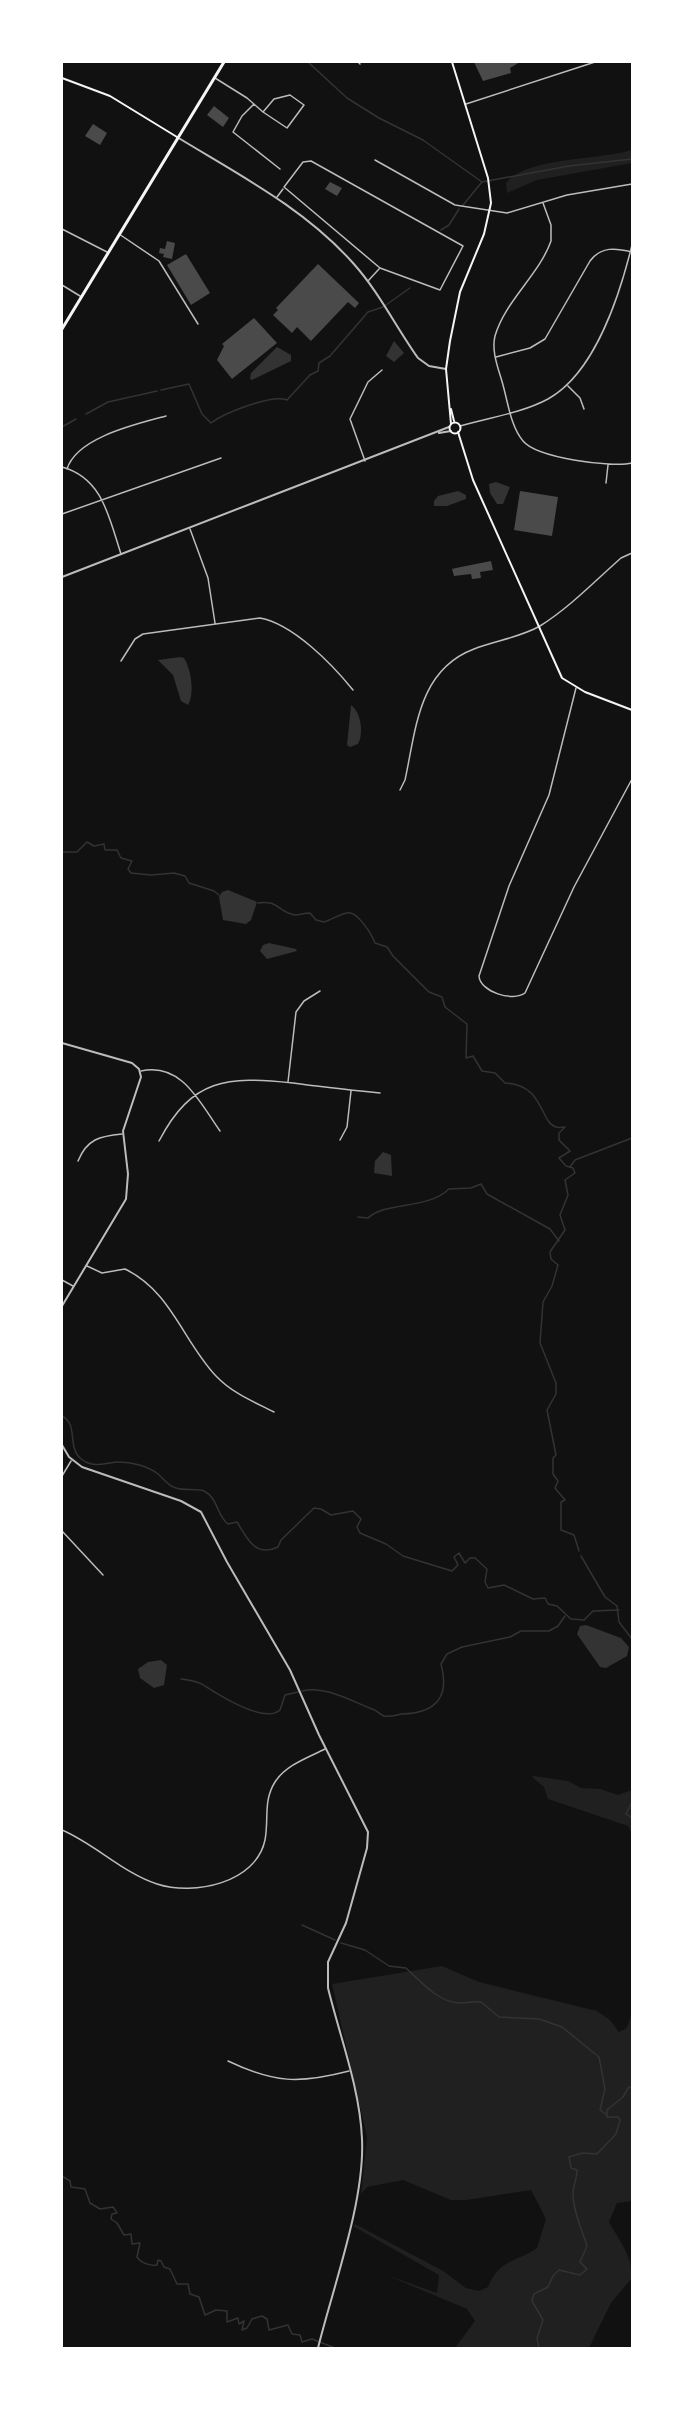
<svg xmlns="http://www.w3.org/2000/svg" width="694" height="2410" viewBox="0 0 694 2410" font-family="Rubik,sans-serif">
<rect width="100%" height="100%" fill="#111"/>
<path fill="#202020" d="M632,150V163L537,180L507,193L506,183C526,157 601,160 632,150Z
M534,1776L568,1781L581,1788L600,1789L618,1795L632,1790V1834L628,1826L548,1799L544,1787L532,1777Z
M442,1966L479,1982L597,2011L610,2020L619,2032L627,2028L632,2012V2201L617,2203L609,2222C620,2242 632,2255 632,2278L611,2303L589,2348H455L475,2321L467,2309L386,2275L437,2293L439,2275L353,2226L355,2224L443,2271L466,2288L479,2291L488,2287C499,2259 517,2262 537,2248L546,2219L531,2190L466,2200H451L403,2180L367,2187L361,2194L367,2137L332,1984Z"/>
<path fill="#333" d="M394,341L404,353L394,362L386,356Z
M277,347L291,355V361L252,380L250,379L251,373Z
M496,482L510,487L503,504H497L490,493L489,484Z
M458,491L466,495V499L447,506H434V501L438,496Z
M180,657L184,658C191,669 195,693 188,705L181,701L173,675L158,660Z
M351,705C361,712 364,733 358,744L350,747L347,745Z
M228,890L257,902L251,920L246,924L223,920L219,897L222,892Z
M269,943L296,949L297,951L267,959L260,951L263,945Z
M383,1152L391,1155L392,1176L374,1173L375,1161Z
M586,1625L621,1638L629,1647L627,1656L606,1668L600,1667L577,1634L580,1626Z
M161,1660L167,1665L164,1685L154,1688L140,1678L138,1669L148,1662Z"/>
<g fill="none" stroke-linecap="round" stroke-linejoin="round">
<path stroke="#333" stroke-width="1.5" d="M308,62L347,98L379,118L423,140L482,182
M463,205L482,182L569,166L632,159
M441,230L449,225L459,209
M161,390L189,384L202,414L211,423C224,413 272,394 287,400L310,375L318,371L319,363L330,356L368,312L383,307L410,288
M86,414L108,402L157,391
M62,427L76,419
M62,852H77L87,842L94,846L104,844L105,850H117L121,858L132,861L128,869L131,873L151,875L174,873L185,876L189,883L214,891L219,895
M258,903C280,900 277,912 295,915C300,915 304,913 310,913L316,920L324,922C331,920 340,914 347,913C357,910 372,935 375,943L387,947L393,956L429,992L442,997L445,1007L467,1024L466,1058L473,1056L482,1071L495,1073L505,1083C544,1084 540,1123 556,1127C559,1128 562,1127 565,1127L559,1133V1140L570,1151L559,1158L566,1166L573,1168L575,1173L565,1180L568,1195L560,1215L565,1230L550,1252L551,1259L558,1265L552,1286L543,1302L540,1343L556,1383V1394L547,1410L556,1455L553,1458V1474L558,1481L555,1488L565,1500L561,1502V1530L574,1535L579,1551
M570,1167L575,1160L632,1138
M358,1217L368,1218C386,1201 427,1210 449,1189L471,1188L481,1184L487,1194L550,1229L559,1241
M62,1416C78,1424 68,1446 79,1457C92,1470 106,1462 119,1462C131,1462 148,1466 158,1474C164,1479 168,1486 176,1488C185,1491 195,1488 204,1491C218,1498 217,1516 228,1524L237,1522C247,1538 255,1558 278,1547L281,1540L314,1508L321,1509L331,1515L353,1511L361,1519L357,1527L360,1533L386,1544L403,1556L452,1571L458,1565L454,1557L459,1553L465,1563L470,1558H475L487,1569L485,1582L488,1588L504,1585L533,1599L545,1598L548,1604L557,1606L571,1619L584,1620L593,1611L619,1610
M581,1556L605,1597L617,1606L619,1622L632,1639
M181,1679C189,1680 198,1681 205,1686C219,1695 264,1724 280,1710L285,1695L298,1692
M302,1691C325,1685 351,1701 372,1709C377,1710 379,1714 384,1716C391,1717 396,1715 402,1714C436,1713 450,1697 441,1664L447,1654L462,1647L510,1637L521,1631H549L558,1626L565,1616
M632,1802L626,1814L632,1818
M302,1925L335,1940
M341,1943L365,1950L389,1966L406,1968C420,1981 440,2004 461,2003C468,2003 474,2001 481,2002L499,2017L539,2019L562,2027L599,2057L605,2089L600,2110L606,2114
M632,2094V2095
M62,2176L70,2181L71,2187L85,2189L90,2203L100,2209L113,2207L117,2213L112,2214L111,2219L117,2223L124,2235L131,2234L132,2244L140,2243L137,2257C141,2263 150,2266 157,2265L158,2260L161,2261L164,2267L170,2269L177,2284H188L190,2294L199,2297L205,2315L216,2310L227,2311V2322L238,2318L239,2324L244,2321L242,2330L247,2328L252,2319L262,2316L267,2319L269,2330L288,2325L292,2334L300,2335L302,2342L312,2339L335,2348
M539,2348L537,2338L543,2320L532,2301L534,2294L548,2287L553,2276L559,2270L580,2275L587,2269L580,2262L587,2246C582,2230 573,2211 573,2194C573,2186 577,2179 577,2170L571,2168L569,2157L582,2153L597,2154L616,2134L620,2120L618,2117H607V2110L623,2097L629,2087L632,2088"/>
</g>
<path fill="#4a4a4a" d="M474,62H520L510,68L511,73L483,81Z
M214,106L229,118L223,127L207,115Z
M93,124L107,133L100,145L85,136Z
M330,182L342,188L337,196L325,189Z
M167,241L175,243L172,259L163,257L164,254L159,253L160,248L165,249Z
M186,254L210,293L191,305L167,265Z
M318,264L359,303L355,308L348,302L311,341L297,327L292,333L273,315L278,310L276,308Z
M254,318L277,343L232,379L217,360L224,346L222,344Z
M520,491L558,497L552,536L514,530Z
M491,561L493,570L480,572L481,578L472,579L471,574L454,576L452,569L456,568Z"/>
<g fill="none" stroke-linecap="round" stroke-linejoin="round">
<path stroke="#bcbcbc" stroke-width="1.5" d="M358,62L360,64
M215,78L247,98L263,112L274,99L290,95L304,105L287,128L263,112
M254,104L242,116L233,132L280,169
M466,104L595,62
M375,160L455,205L507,213L567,195L632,184
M311,161L463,246L440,290L380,268L284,187L303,162Z
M277,197L283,189
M543,203L551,225V241C539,275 505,301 495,336C491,352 499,370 503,385C508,403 511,427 523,441C537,458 612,468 632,463
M62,229L107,252
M119,234L159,261L198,324
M368,281L379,269
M62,285L80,296
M496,357L530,348L545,339L590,261C601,246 616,248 632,252
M568,386L580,398L584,409
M460,426C488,418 522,413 548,399C595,373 620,294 632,245
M365,461L350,419L368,382L382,370
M62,467C103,478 109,518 121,554
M67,469C77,437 137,424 166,416
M606,483L608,465
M62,514L221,458
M190,529L208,578L215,623
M121,661L135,639L143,634L260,618C293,624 332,664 353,690
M576,688L549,795L509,886L479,976C480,992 513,1002 525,993L574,887L632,779
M400,790L405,780C416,730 418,670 474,649C495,641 521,637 540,626C569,608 595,581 621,558L632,553
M141,1071C182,1062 200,1103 220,1131
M288,1082L296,1012L304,1001L320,991
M340,1140L347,1127L351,1091
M159,1141C192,1078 227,1076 293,1083C322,1087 351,1090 380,1093
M78,1161C87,1139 100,1136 122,1134
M87,1266L102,1273L125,1269C171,1291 183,1341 216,1376C232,1393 254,1402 274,1412
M62,1280L73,1286
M62,1476L71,1461
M62,1531L103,1575
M62,1830C95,1844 123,1873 157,1884C194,1896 256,1883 265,1840C269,1819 263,1801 275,1782C286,1765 307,1758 325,1749
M228,2061C274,2083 299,2084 349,2071"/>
<path stroke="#bcbcbc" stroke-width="2" d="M177,137C239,175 304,208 353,263C379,292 396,327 418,358L429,366L446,369
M439,433L451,431
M62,577L449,427
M62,1043L132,1063L139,1069L141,1077L123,1131L128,1174L126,1199L62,1306
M62,1445L69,1457L82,1467L181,1501L201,1512L227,1562L290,1670L319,1735L368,1832L367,1848L346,1923L328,1962V1988C340,2037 360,2089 362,2139C365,2201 333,2287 318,2348"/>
<path stroke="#f5f5f5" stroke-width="2" d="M62,78L110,96L177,137
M451,409L454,421
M449.5 428a5.5 5.5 0 1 1 11 0a5.5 5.5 0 1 1-11 0Z
M451,424L446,369L450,341L460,292L484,234L491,203L488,178L452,62
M458,432L473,480L562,678L585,692L632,710"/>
<path stroke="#f5f5f5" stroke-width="3" d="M62,329L224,62"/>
</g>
<rect width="694" height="2410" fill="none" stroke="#ffffff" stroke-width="126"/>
</svg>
